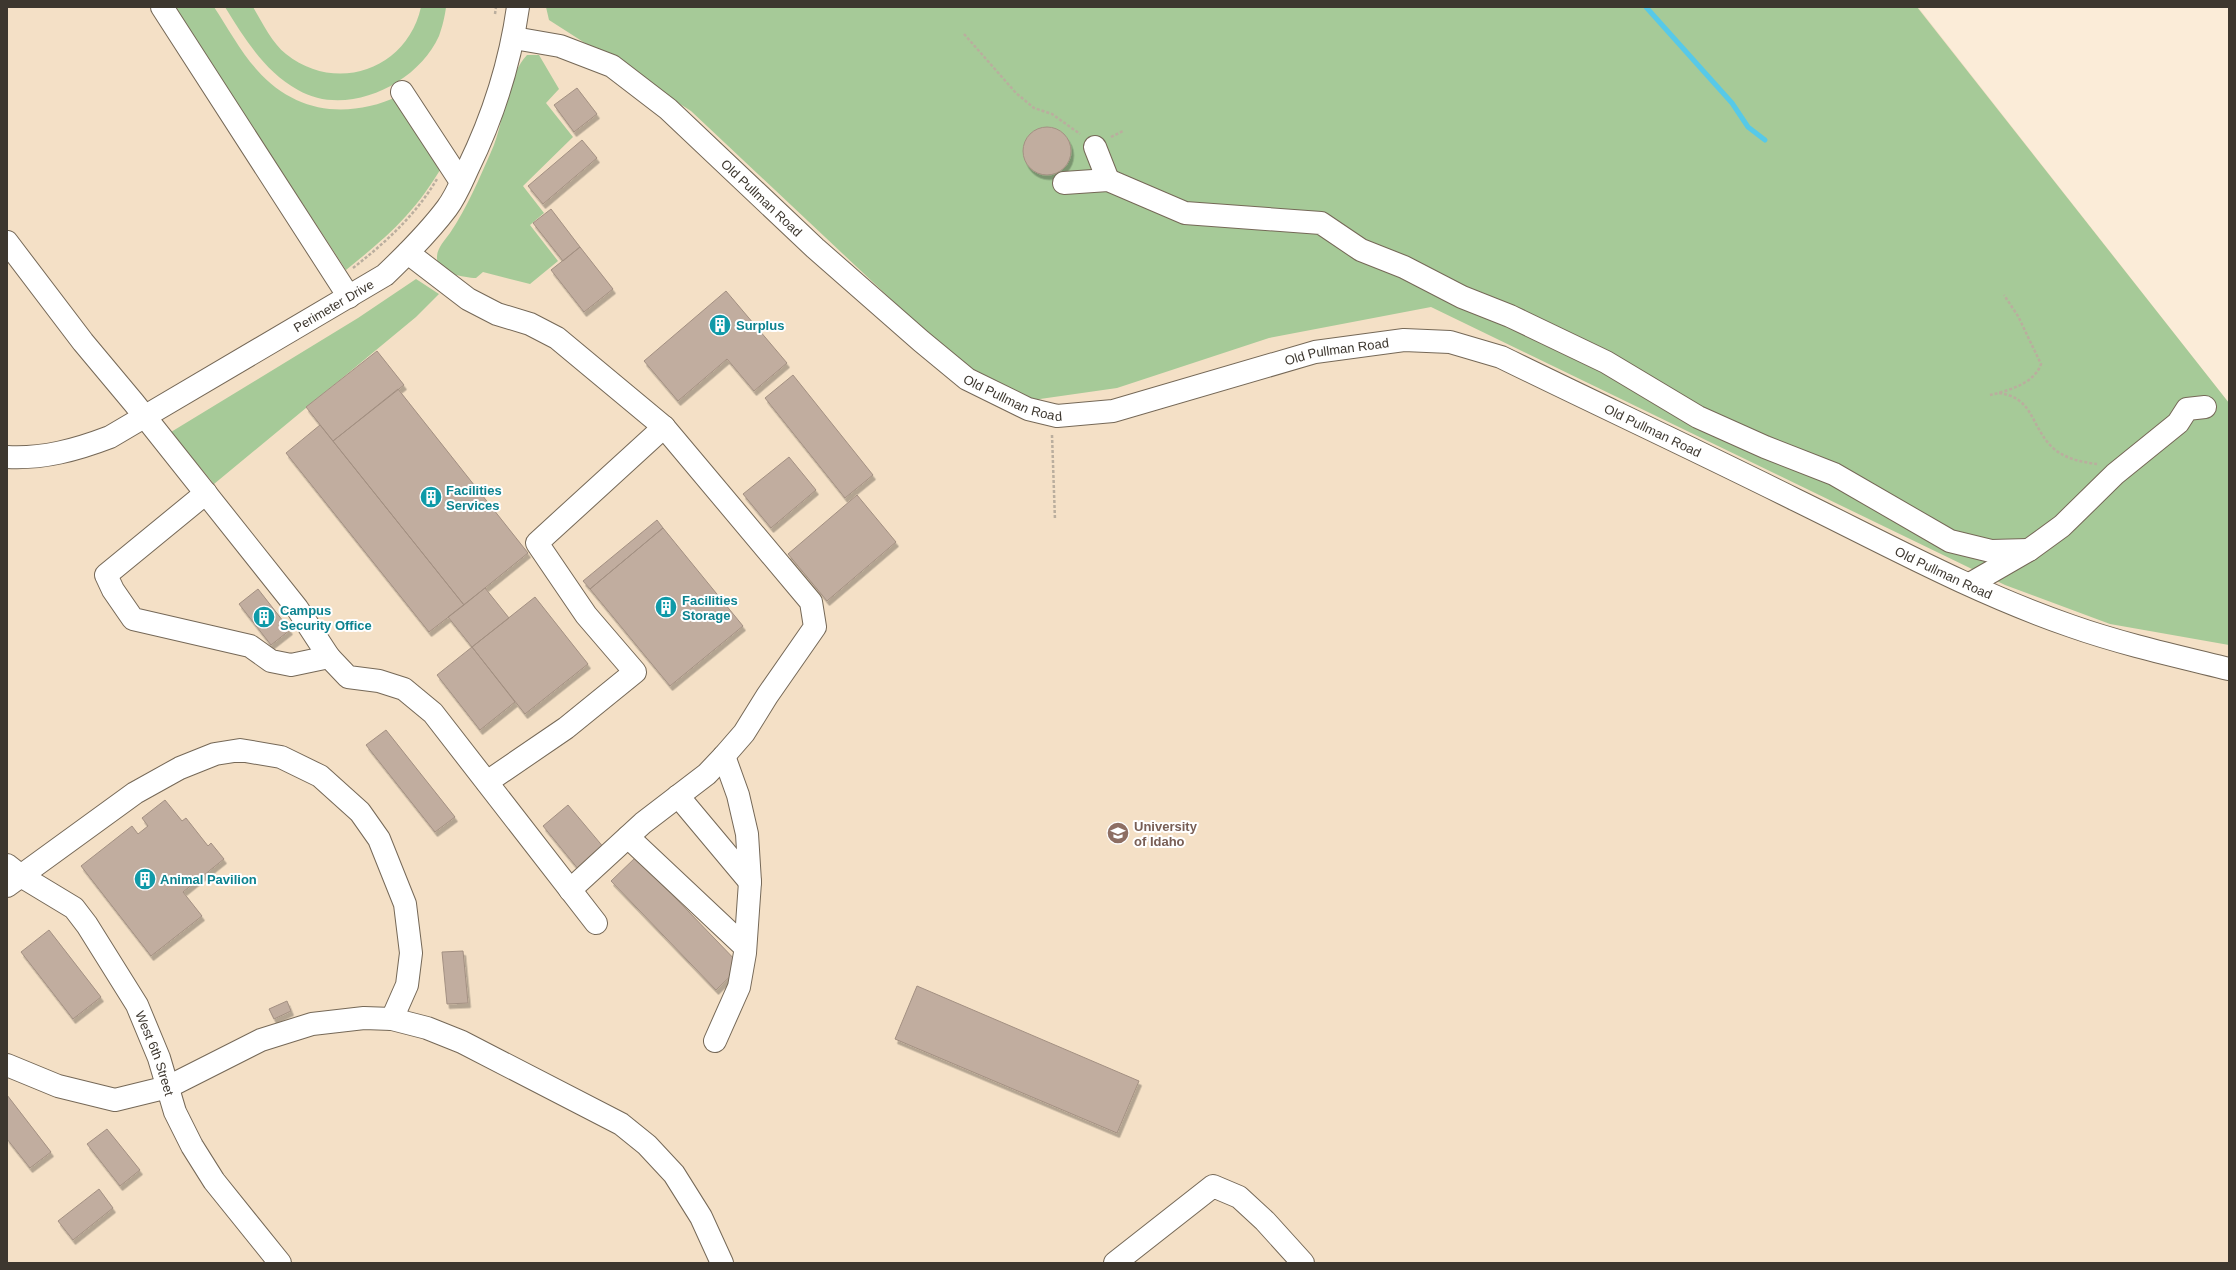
<svg xmlns="http://www.w3.org/2000/svg" width="2236" height="1270" viewBox="0 0 2236 1270" font-family="Arial,sans-serif">
<defs>
<filter id="shadow"><feDropShadow dx="2.5" dy="4.5" stdDeviation="0" flood-color="#0004"/></filter>
</defs>
<rect width="100%" height="100%" fill="#fbecd8"/>
<path fill="#f4e0c6" d="M7,7H1918L2229,403V1263H7Z"/>
<path fill="#a6ca98" d="M174,7H214C228,28 240,51 257,70C296,114 348,119 399,96L443,165C415,213 388,236 346,270Z
M225,7H253C262,22 272,43 286,54C336,94 407,70 421,7H446C445,16 442,28 439,36C417,85 346,118 298,90C264,71 245,39 225,7Z
M546,7H1917L2229,403V645L2110,624L2005,585L1431,307L1269,338L1117,388L1033,400L961,365L691,111L549,20Z
M527,55H539L559,89L546,103L573,137L523,186L544,213L530,225L558,261L530,284L483,272L476,278C464,277 436,274 437,257C437,248 445,240 450,233C467,208 479,179 491,152C504,124 506,77 527,55Z
M416,279L439,294L416,317L214,484L171,432L358,318Z"/>
<g fill="none" stroke-linecap="round" stroke-linejoin="round">
<path stroke="#57c9e8" stroke-width="5" d="M1646,7L1732,103L1748,127L1765,140"/>
</g>
<path fill="#c1ad9f" stroke="#a39082" filter="url(#shadow)" d="M577,88L597,114L574,132L554,105Z
M1023 151a24 24 0 1 1 48 0a24 24 0 1 1-48 0Z
M582,140L597,158L543,204L528,186Z
M551,209L580,247L563,261L533,223Z
M580,247L613,289L584,312L551,270Z
M726,291L787,363L754,391L727,359L678,401L644,361Z
M377,351L404,385L333,441L306,407Z
M793,375L873,475L845,498L765,398Z
M398,389L528,553L464,605L333,441Z
M320,425L464,605L429,632L286,453Z
M789,457L816,490L771,528L743,494Z
M857,495L896,542L827,601L788,554Z
M657,520L663,528L590,589L583,581Z
M663,528L743,626L670,686L590,589Z
M485,588L509,618L472,647L448,617Z
M258,589L290,630L271,645L239,604Z
M535,597L588,664L525,714L472,647Z
M472,647L515,702L480,730L437,675Z
M386,730L455,817L435,832L366,745Z
M165,800L182,821L186,818L208,846L211,843L224,859L183,892L202,916L151,956L81,866L132,826L138,834L148,826L142,818Z
M568,805L605,849L579,870L543,826Z
M636,857L741,966L716,990L611,881Z
M49,930L101,997L73,1019L21,952Z
M463,951L468,1003L447,1004L442,952Z
M917,986L1139,1081L1117,1133L895,1039Z
M287,1001L291,1011L274,1019L269,1009Z
M7,1095L51,1152L30,1168L7,1139Z
M107,1129L140,1170L120,1186L87,1144Z
M99,1189L113,1208L73,1240L58,1221Z"/>
<g fill="none" stroke-linecap="round" stroke-linejoin="round">
<g stroke="#756857" stroke-width="24">
<g id="minor">
<path d="M162,7L349,297"/>
<path id="s1" d="M514,38L560,46L612,66L668,109L815,248L921,341L967,379L1028,409L1057,416L1113,411L1315,352L1404,340L1450,342L1501,357C1599,405 1698,451 1796,500C1886,544 1975,593 2071,626C2122,644 2176,656 2229,669"/>
<path d="M402,92L461,182"/>
<path d="M1095,147L1108,180"/>
<path d="M1064,183L1108,180L1185,213L1321,223L1361,250L1404,267L1462,297L1510,316L1606,362L1698,417L1765,447L1834,474L1950,541L1991,551L2029,550"/>
<path d="M7,242L83,342L134,403L297,608L329,657L348,677L379,681L404,689L433,713L596,923"/>
<path d="M408,253L468,299L497,314L530,324L557,338L664,427L537,543L586,615L635,672L566,728L487,782"/>
<path id="s2" d="M7,457C43,459 76,450 110,437L385,275C407,254 429,232 447,208C456,196 462,181 468,168C493,117 510,64 518,7"/>
<path d="M206,493L106,575L113,590L133,619L250,646L271,661L291,665L329,657"/>
<path d="M1970,584L2029,550L2062,526L2115,474L2178,423L2187,409L2205,407"/>
<path d="M678,796L750,882"/>
<path d="M628,837L745,947"/>
<path id="s3" d="M7,865L21,876L74,908L87,925L137,1005L159,1058L175,1112L192,1146L214,1181L280,1263"/>
<path d="M7,886L135,793L180,768L215,754L240,750L281,757L320,776L360,812L379,839L405,904L411,953L407,985L392,1019"/>
<path d="M570,890L643,823L707,774L724,756L744,733L767,696L815,627L811,602L664,427"/>
<path d="M715,1041L739,987L745,953L750,882L747,834L738,795L724,756"/>
<path d="M7,1065L58,1086L115,1100L168,1087L261,1040L312,1024L364,1018L392,1019L427,1028L462,1042L621,1124L647,1145L674,1174L701,1217L722,1263"/>
<path d="M1115,1263L1213,1186L1239,1197L1265,1221L1303,1263"/>
</g>
</g>
<path stroke="#baae9e" stroke-width="2.5" stroke-dasharray="3 2" stroke-linecap="butt" d="M495,14L496,7
M964,34L1016,93L1034,108L1052,114L1080,134
M1111,137L1123,131
M353,268C386,242 415,216 437,179
M1999,393C2033,398 2030,423 2050,445C2062,458 2080,462 2097,464
M1990,395C2008,391 2035,383 2041,364L2018,316L2004,295
M1052,435L1055,520"/>
<use href="#minor" stroke="#fff" stroke-width="22"/>
</g>
<defs>
<g id="building-disc" transform="scale(1.15)"><circle r="9.5" fill="#0f9aa8" stroke="#fff"/><path d="M-4-6H4V6H1V3H-1V6H-4ZM-2.5-4.3h1.7v1.8h-1.7ZM.8-4.3h1.7v1.8H.8ZM-2.5-1h1.7V.8h-1.7ZM.8-1h1.7V.8H.8Z" fill="#fff"/></g>
<g id="university-disc" transform="scale(1.15)"><circle r="9.5" fill="#8d6e63" stroke="#fff"/><path d="M0-5L7-2L0 1L-7-2ZM-4 1L0 2.5L4 1V4Q0 6-4 4Z" fill="#fff"/></g>
</defs>
<g fill-rule="evenodd">
<use href="#building-disc" x="720" y="325"/>
<use href="#building-disc" x="431" y="497"/>
<use href="#building-disc" x="666" y="607"/>
<use href="#building-disc" x="264" y="617"/>
<use href="#university-disc" x="1118" y="833"/>
<use href="#building-disc" x="145" y="879"/>
</g>
<g text-anchor="middle" stroke-width="4" stroke-linejoin="round" paint-order="stroke">
<g font-size="13" fill="#3d372f" stroke="#fff">
<text dy="5" stroke="none"><textPath href="#s1" startOffset="302">Old Pullman Road</textPath></text>
<text dy="5" stroke="none"><textPath href="#s2" startOffset="365">Perimeter Drive</textPath></text>
<text dy="5" stroke="none"><textPath href="#s1" startOffset="962">Old Pullman Road</textPath></text>
<text dy="5" stroke="none"><textPath href="#s1" startOffset="626">Old Pullman Road</textPath></text>
<text dy="5" stroke="none"><textPath href="#s1" startOffset="1298">Old Pullman Road</textPath></text>
<text dy="5" stroke="none"><textPath href="#s1" startOffset="1622">Old Pullman Road</textPath></text>
<text dy="5" stroke="none"><textPath href="#s3" startOffset="247">West 6th Street</textPath></text>
</g>
<g font-size="13" font-weight="bold" fill="#0d838f" stroke="#fff" text-anchor="start">
<text x="736" y="330">Surplus</text>
<text x="446" y="495">Facilities<tspan x="446" dy="15">Services</tspan></text>
<text x="682" y="605">Facilities<tspan x="682" dy="15">Storage</tspan></text>
<text x="280" y="615">Campus<tspan x="280" dy="15">Security Office</tspan></text>
<text x="160" y="884">Animal Pavilion</text>
</g>
<g font-size="13" font-weight="bold" fill="#785e54" stroke="#fff" text-anchor="start">
<text x="1134" y="831">University<tspan x="1134" dy="15">of Idaho</tspan></text>
</g>
</g>
<rect width="2236" height="1270" fill="none" stroke="#3d372f" stroke-width="16"/>
</svg>
